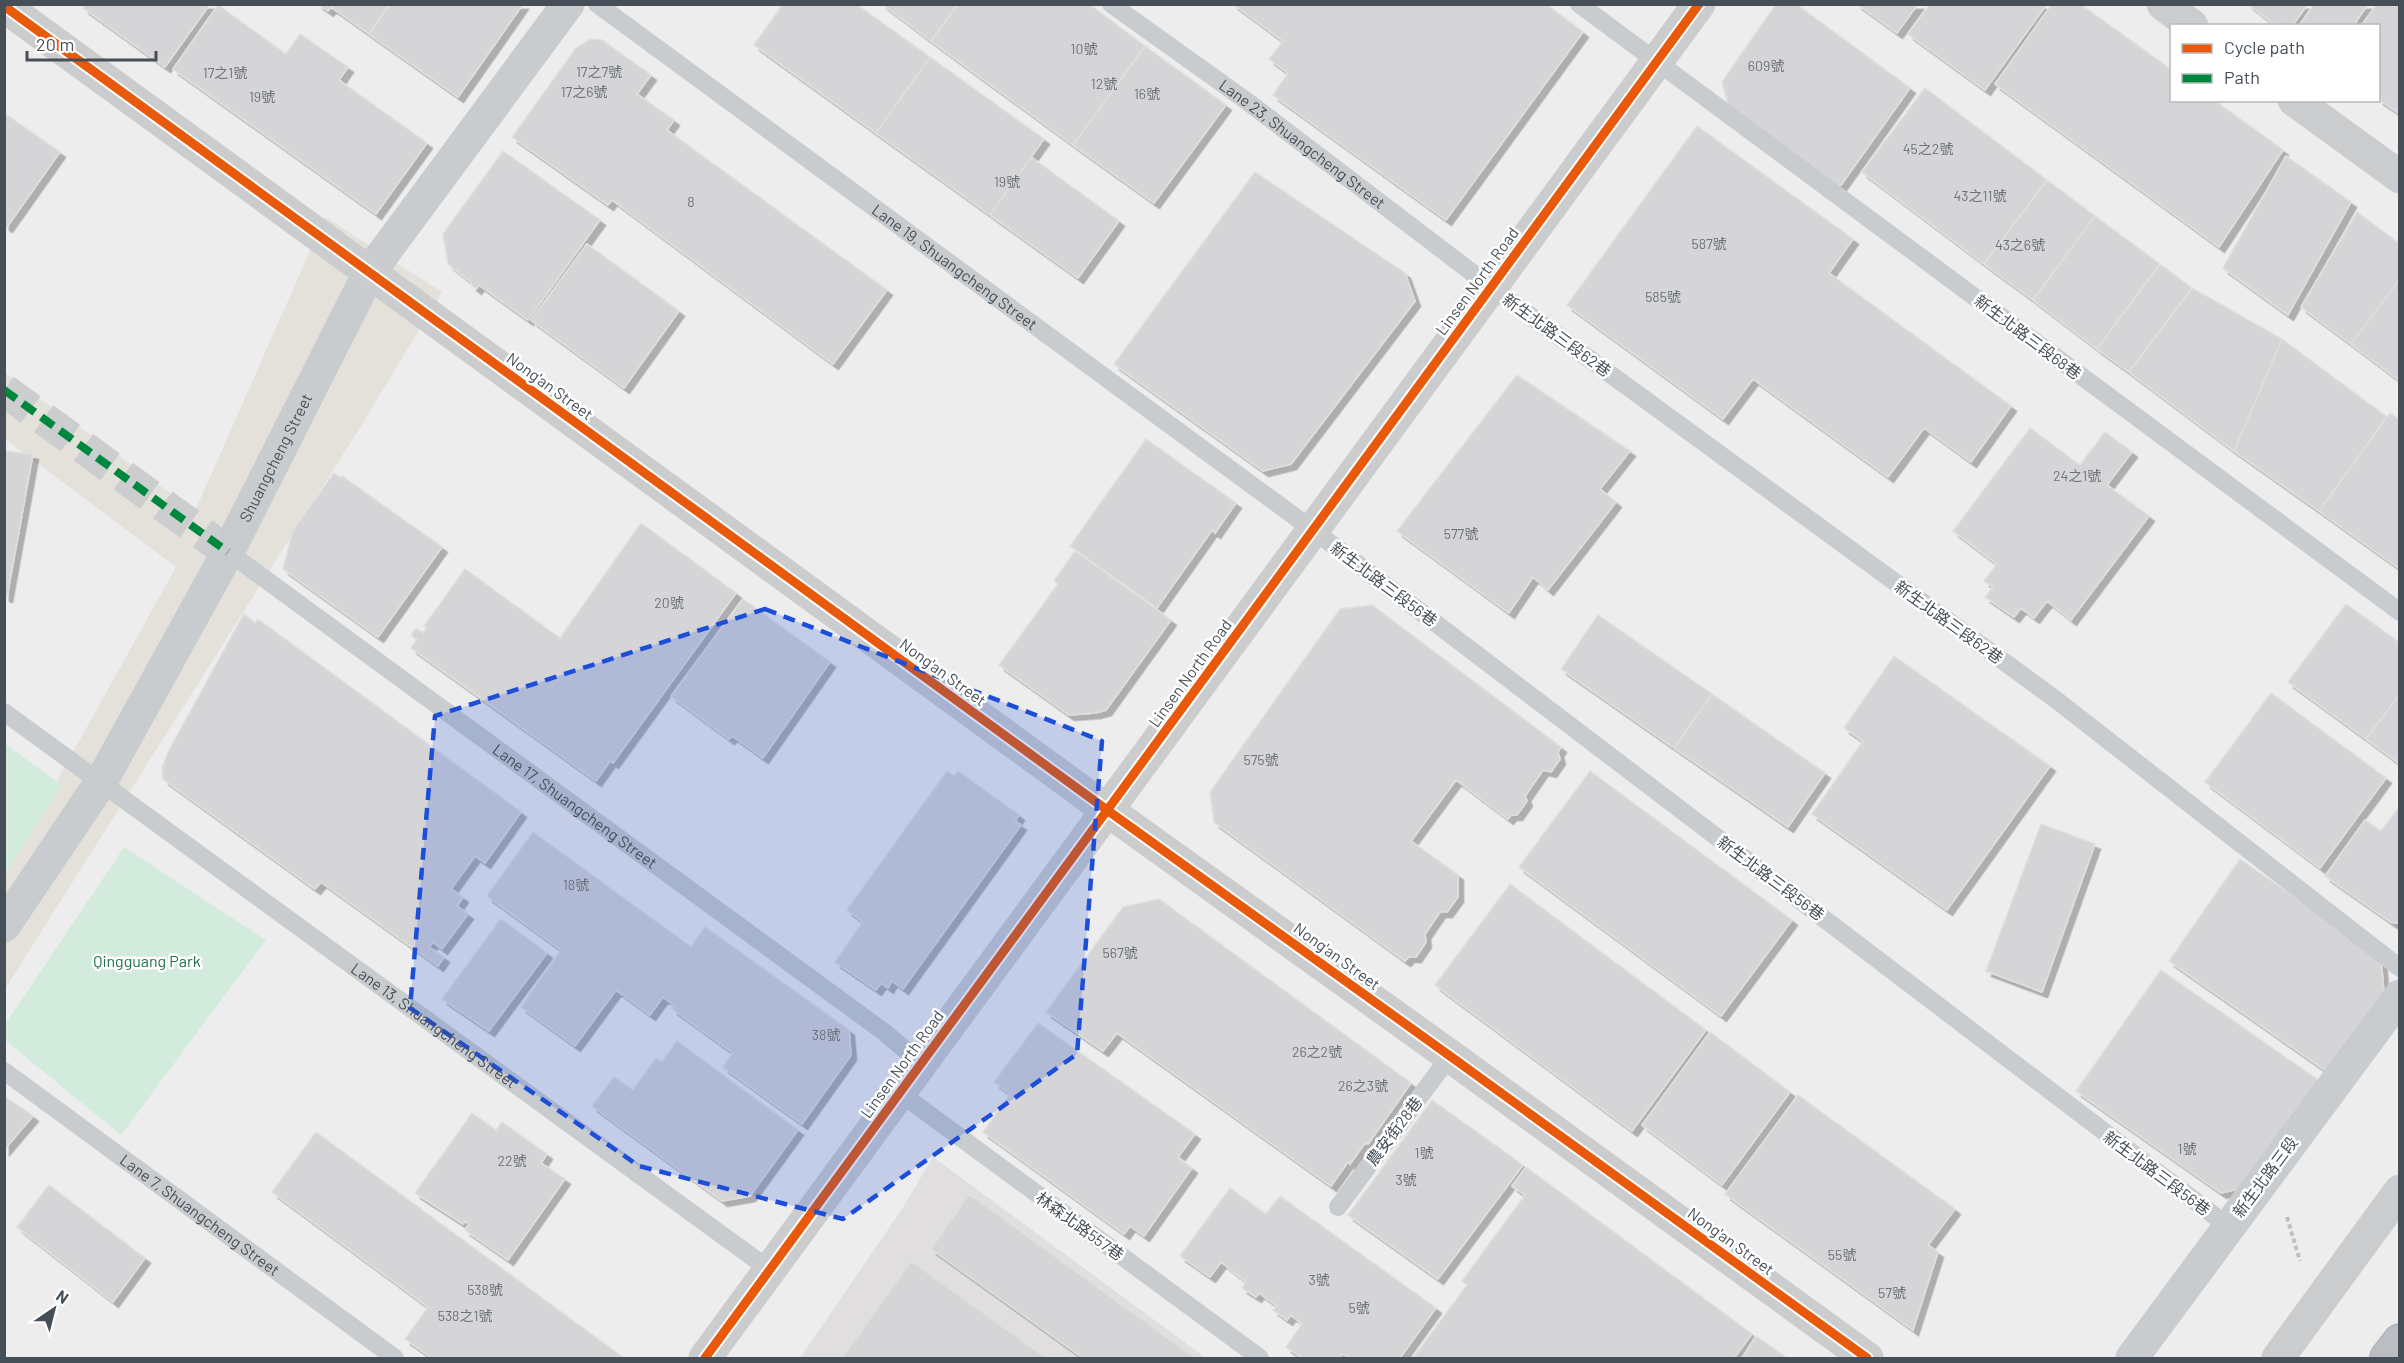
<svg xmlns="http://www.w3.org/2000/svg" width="2404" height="1363" viewBox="0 0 2404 1363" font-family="Barlow,'Noto Sans TC',sans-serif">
<defs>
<filter id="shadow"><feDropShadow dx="5.5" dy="5.5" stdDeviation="0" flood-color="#0004"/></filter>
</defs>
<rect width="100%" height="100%" fill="#eeeded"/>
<path fill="#e3e1da" d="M325,217L442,292L361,426L5,989V874L176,567L5,439V373L195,511Z"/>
<path fill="#e0dede" d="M933,1157L1206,1358H800L902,1209Z"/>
<path fill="#d3ebdd" d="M5,744L62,785L5,874L4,744Z
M124,847L266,940L121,1135L5,1040L4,1026Z"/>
<path fill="#d5d5d7" stroke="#dfdfe0" stroke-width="1.5" filter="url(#shadow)" d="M86,4H210L165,67L83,8Z
M318,4H333L328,11Z
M333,4H390L369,34L331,7Z
M390,4H523L458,97L369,34Z
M783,4H856L930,57L876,133L754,45Z
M882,4H958L931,41Z
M958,4H1089L1145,46L1073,145L931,41Z
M1233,4H1546L1583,32L1446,220L1273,95L1288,73L1269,59L1283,41Z
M1776,4H1796L1910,88L1841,185L1831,186L1729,108L1722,82Z
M1857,4H1918L1897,33Z
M1930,4H2047L1985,90L1908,34Z
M2052,4H2080L2172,70V100H2214L2283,150L2219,247L1995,84Z
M2248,4H2308L2292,26H2276Z
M2314,4H2368L2353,26H2299Z
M2377,4H2400V114L2378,99V26H2361Z
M218,5L286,54L300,34L348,67L339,80L427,143L376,214L173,69Z
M590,39L602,40L651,75L637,94L674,120L667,130L887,290L833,364L612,200L608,205L512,137L576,48Z
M1145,46L1226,105L1154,203L1073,145Z
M930,57L1044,139L990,215L876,133Z
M1925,88L2047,180L1984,264L1862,172Z
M7,115L60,152L7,227L4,225V118Z
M1697,126L1853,239L1829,273L2011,406L1971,462L1924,428L1888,477L1753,379L1723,419L1567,305Z
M503,151L600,220L528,320L479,285L476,289L471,285L472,283L448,264L443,234Z
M2286,156L2351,202L2288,315L2223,268Z
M1031,157L1119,221L1078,278L990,215Z
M1255,172L1405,273L1415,301L1291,464L1263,471L1114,364Z
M2047,180L2095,216L2033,300L1984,264Z
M2357,212L2400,244V279L2351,344L2301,307Z
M2095,216L2160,264L2097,349L2033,300Z
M587,244L679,311L624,388L531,320Z
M2160,264L2192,288L2129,372L2097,349Z
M2400,279V381L2351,344Z
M2192,288L2282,339L2234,451L2129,372Z
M2282,339L2387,417L2319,511L2234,451Z
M1517,375L1630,451L1600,489L1616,502L1548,590L1533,577L1509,613L1397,531Z
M2390,413L2400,420V569L2319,511Z
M2030,428L2080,465L2105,432L2132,452L2107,485L2149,516L2071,620L2047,601L2034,618L2021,608L2014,617L1985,597L1993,587L1984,581L1997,564L1953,531Z
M1146,439L1236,503L1215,533L1212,530L1157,608L1070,546Z
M4,451L33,454L7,597L4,596Z
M334,473L341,478L342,476L442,547L378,637L283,569L293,530Z
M641,523L736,593L613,763L610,761L596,781L411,648L417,640L411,635L416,628L423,633L427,628L424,626L465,569L560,638Z
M1075,551L1171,620L1106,710L1095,713L1069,715L999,665L1058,584L1054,581Z
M743,599L830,662L763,758L732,736L729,739L671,696Z
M2346,604L2400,643V694L2366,739L2288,682Z
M1372,605L1561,747L1558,752L1560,759L1551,772L1543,770L1525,796L1527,801L1517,815H1511L1508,819L1456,780L1411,841L1458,875V897L1447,912H1440L1425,934L1426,942L1416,957H1409L1405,961L1214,822L1210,792L1340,609Z
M244,614L255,623L258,619L521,812L485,863L475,856L451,889L463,897L457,906L468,914L442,949L433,942L429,947L444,957L438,966L321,882L315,889L163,779L162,768L168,752Z
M1598,615L1712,694L1674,748L1561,669Z
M1894,656L2050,766L1947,910L1812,814L1863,741L1844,728Z
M2271,693L2386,778L2320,868L2205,782Z
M1712,694L1825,773L1788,827L1674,748Z
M2400,694V764L2366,739Z
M947,771L954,776L958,771L1019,815L1015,821L1021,825L903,989L892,981L888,988L881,983L876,990L835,962L863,922L847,910Z
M1590,771L1792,920L1721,1016L1519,867Z
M2400,806V922L2392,923L2325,876L2365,820L2381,831Z
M2041,824L2095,844L2042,992L1986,971Z
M533,832L691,947L705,927L849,1030L851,1055L802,1124L723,1067L733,1053L672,1009L675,1006L663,997L650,1015L616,990L575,1046L521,1007L561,950L487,896Z
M2240,859L2381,957L2384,995L2329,1073L2169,961Z
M1510,884L1706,1030L1632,1131L1435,985Z
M1159,899L1411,1083L1368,1144L1365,1143L1350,1164L1348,1162L1331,1186L1117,1033L1103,1051L1046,1012L1123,907Z
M501,919L547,953L489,1031L442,999Z
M2161,970L2321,1082L2247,1187L2221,1193L2076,1091Z
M1038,1023L1195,1134L1178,1157L1192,1168L1144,1236L1130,1226L1124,1234L983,1132L1010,1094L994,1082Z
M1710,1032L1790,1092L1722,1185L1642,1125Z
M677,1041L798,1130L750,1196L722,1201L592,1106L614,1077L633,1090L656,1058L662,1062Z
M1798,1095L1955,1209L1928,1245L1938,1252L1913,1330L1725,1194Z
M4,1096L33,1116L4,1150Z
M1432,1100L1523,1165L1438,1279L1348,1215Z
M472,1113L496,1130L502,1122L547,1154L541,1163L565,1179L508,1260L465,1230L469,1224L465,1221L463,1224L415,1193Z
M316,1132L624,1358H432L405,1339L428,1307L272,1192Z
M1526,1167L1752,1334L1734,1358H1413L1467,1285L1462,1281L1525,1195L1512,1186Z
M49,1185L145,1258L113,1302L17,1227Z
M1230,1188L1266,1214L1280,1196L1436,1308L1400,1358H1350L1343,1354L1339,1358H1302L1286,1347L1302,1324L1291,1315L1287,1320L1273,1310L1277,1306L1259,1293L1256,1297L1242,1288L1246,1282L1221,1262L1210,1277L1180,1256Z
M969,1194L1195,1358H1083L931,1249Z
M911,1261L1046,1358H842Z
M1756,1336L1787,1358H1742Z"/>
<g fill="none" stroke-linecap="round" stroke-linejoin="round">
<path stroke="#cccdcf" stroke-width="33" stroke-dasharray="33 16" stroke-linecap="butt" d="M4,390L228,552"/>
<g stroke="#b3b7bc" stroke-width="36">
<path id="highway" d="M2387,1358L2400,1341"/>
</g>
<path stroke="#b8c2bf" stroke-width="4" stroke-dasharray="4.5 3" stroke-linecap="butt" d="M2287,1217L2300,1261"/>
<g stroke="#c9ccce" stroke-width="18">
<path id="s1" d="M597,4L1313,530L2228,1226"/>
<path id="s2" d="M1111,4L1248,102L1491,287L2055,699L2400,968"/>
<path d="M1579,4L2400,612"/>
<path id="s3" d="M228,552L884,1032L921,1063"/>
<path id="s4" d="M4,712L770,1270"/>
<path id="s5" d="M4,1071L395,1358"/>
<path d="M900,1093L1260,1358"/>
<path d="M1338,1207L1450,1056"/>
</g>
<g stroke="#c9ccce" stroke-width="33">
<path id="s6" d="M4,926L101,782L228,552L369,273L568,4"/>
<path d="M2132,1358L2400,996"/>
</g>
<path stroke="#caccce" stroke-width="33" d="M2163,4L2192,26
M4,6L1107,810L1450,1056L1867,1358
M2294,100L2400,177
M705,1358L1699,4
M2278,1358L2400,1191"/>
<use href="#highway" stroke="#babec2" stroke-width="33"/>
<path stroke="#00873e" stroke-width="8" stroke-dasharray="15 8" stroke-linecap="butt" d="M4,390L228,552"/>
<g stroke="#fff" stroke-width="13">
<path id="cycleway" d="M4,6L1107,810L1450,1056L1867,1358
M705,1358L1699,4"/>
</g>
<use href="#cycleway" stroke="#e8590c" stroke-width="9"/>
</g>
<path fill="#1d4ed8" fill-opacity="0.2" stroke="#1d4ed8" stroke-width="4.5" stroke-dasharray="12 8" stroke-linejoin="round" d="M765,609L1102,741L1077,1054L843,1219L639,1166L410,1008L435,716Z"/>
<g text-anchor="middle" stroke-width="5" stroke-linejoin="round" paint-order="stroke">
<g font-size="14" fill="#6b7279">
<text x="1084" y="54">10號</text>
<text x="1766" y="71">609號</text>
<text x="599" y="77">17之7號</text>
<text x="225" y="78">17之1號</text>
<text x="1104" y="89">12號</text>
<text x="584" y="97">17之6號</text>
<text x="1147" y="99">16號</text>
<text x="262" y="102">19號</text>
<text x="1928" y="154">45之2號</text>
<text x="1007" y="187">19號</text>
<text x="1980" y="201">43之11號</text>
<text x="691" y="207">8</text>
<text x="1709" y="249">587號</text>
<text x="2020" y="250">43之6號</text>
<text x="1663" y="302">585號</text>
<text x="2077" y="481">24之1號</text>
<text x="1461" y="539">577號</text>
<text x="669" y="608">20號</text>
<text x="1261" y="765">575號</text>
<text x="576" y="890">18號</text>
<text x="1120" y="958">567號</text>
<text x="826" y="1040">38號</text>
<text x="1317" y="1057">26之2號</text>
<text x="1363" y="1091">26之3號</text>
<text x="2187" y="1154">1號</text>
<text x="1424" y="1158">1號</text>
<text x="512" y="1166">22號</text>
<text x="1406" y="1185">3號</text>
<text x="1842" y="1260">55號</text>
<text x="1319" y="1285">3號</text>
<text x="485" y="1295">538號</text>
<text x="1892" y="1298">57號</text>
<text x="1359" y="1313">5號</text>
<text x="465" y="1321">538之1號</text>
</g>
<g font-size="16" fill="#464f58" stroke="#fff">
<text dy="6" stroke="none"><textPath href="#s2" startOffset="237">Lane 23, Shuangcheng Street</textPath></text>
<text dy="6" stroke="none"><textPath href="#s1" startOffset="444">Lane 19, Shuangcheng Street</textPath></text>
<text transform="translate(1477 281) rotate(-54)" y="6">Linsen North Road</text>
<text transform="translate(1557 335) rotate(36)" y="6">新生北路三段62巷</text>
<text transform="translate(2028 337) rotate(37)" y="6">新生北路三段68巷</text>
<text transform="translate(550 386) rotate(36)" y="6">Nong'an Street</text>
<text dy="6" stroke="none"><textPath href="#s6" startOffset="542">Shuangcheng Street</textPath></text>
<text transform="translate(1384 584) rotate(37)" y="6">新生北路三段56巷</text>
<text transform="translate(1949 622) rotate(36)" y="6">新生北路三段62巷</text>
<text transform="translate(943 672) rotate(36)" y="6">Nong'an Street</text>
<text transform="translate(1190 673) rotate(-54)" y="6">Linsen North Road</text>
<text dy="6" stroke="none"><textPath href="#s3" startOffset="430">Lane 17, Shuangcheng Street</textPath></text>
<text transform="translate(1771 878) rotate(37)" y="6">新生北路三段56巷</text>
<text transform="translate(1337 956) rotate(36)" y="6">Nong'an Street</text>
<text dy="6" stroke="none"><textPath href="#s4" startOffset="532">Lane 13, Shuangcheng Street</textPath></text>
<text transform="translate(902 1064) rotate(-54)" y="6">Linsen North Road</text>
<text transform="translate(1394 1131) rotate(-53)" y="6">農安街28巷</text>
<text transform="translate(2157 1173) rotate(37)" y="6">新生北路三段56巷</text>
<text transform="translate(2265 1177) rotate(-53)" y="6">新生北路三段</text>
<text dy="6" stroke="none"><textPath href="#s5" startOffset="243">Lane 7, Shuangcheng Street</textPath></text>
<text transform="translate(1080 1226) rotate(36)" y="6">林森北路557巷</text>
<text transform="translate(1731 1241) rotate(36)" y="6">Nong'an Street</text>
</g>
<g font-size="16" fill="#1e724b" stroke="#fff">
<text x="147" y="967">Qingguang Park</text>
</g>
</g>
<rect width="2404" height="1363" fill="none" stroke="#464f58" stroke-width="12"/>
<rect x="2170" y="24" width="210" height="78" fill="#ffffff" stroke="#b5b9bc" stroke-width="1.5"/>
<rect x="2182" y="44" width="30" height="9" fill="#e8590c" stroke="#b5b9bc" stroke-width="1.5"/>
<text x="2224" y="54" font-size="18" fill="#464f58">Cycle path</text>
<rect x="2182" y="74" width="30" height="9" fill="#00873e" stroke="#b5b9bc" stroke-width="1.5"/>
<text x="2224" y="84" font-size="18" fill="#464f58">Path</text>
<g transform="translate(54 1309) rotate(35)" stroke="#ffffff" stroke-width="4.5" paint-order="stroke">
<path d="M0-4.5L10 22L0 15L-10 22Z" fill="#464f58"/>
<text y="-9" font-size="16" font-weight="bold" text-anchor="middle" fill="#464f58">N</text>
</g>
<path d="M27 51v9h129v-9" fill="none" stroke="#464f58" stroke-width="3"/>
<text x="36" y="51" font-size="18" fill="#464f58" stroke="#ffffff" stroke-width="4.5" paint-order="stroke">20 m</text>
</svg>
